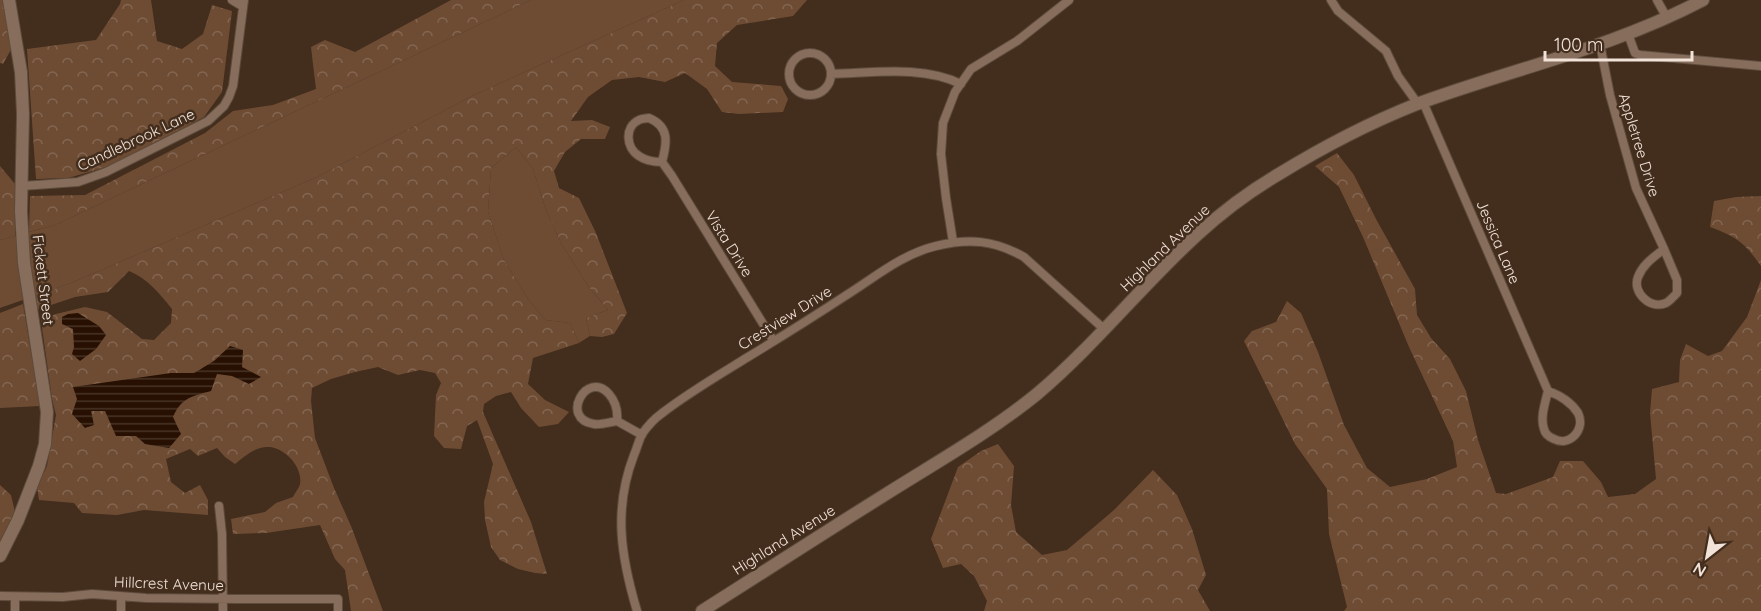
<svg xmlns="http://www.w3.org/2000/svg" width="1761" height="611" viewBox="0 0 1761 611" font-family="Quicksand,sans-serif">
<defs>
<pattern id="forest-crowns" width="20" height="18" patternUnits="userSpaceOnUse" patternTransform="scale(1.5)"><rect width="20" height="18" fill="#6e4c34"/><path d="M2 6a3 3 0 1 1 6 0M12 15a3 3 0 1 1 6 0" fill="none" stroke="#836651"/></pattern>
<pattern id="water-rules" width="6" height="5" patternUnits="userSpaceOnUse" patternTransform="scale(1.5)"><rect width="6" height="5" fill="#271001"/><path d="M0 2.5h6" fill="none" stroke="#473325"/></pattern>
</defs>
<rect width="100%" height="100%" fill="#432d1d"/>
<path fill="#6e4c34" d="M531,0H684L474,95L317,177L71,283L0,308V240L55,225Z
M516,147L533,169L546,210L562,245L589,287L608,310L586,318L590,336L579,343L570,323L545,320L528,299L504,260L488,212L491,168Z"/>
<path fill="url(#forest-crowns)" d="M0,0H4L13,46L3,64L0,63Z
M121,0H151L157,41L182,49L203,34L212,5L232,11L222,92L204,117L110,166L68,178L36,179L27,49L96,40L120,4Z
M451,0H531L55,225L29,232L30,196L85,195L205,133L233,111L273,105L316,89L311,47L325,40L355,52Z
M684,0H807L793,16L737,25L717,43L715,66L732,82L781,86L788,99L783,112L739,114L722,112L707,89L685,73L665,82L639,77L612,80L588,97L571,121L592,120L610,127L605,139H581L565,152L554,171L559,188L579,198L596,233L627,313L614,334L602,337L590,336L586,318L608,310L589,287L562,245L546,210L533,169L516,147L491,168L488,212L504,260L528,299L545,320L570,323L579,343L533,358L528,384L545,400L569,412L558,424L539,427L521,408L511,392L496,396L484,404L483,412L531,522L547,574L535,573L518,569L500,560L491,547L485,520L484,502L493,464L477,420L467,426L461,449L444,448L434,436L436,395L441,383L435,373L420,370L398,375L378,367L355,372L331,379L312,388L311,401L315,438L334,488L351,526L383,611H351L345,570L335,559L320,525L266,533L233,534L231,519L265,512L276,503L293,497C295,493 299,488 300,484C303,467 285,448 269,447C255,446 244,457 235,464L225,457L217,448L198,456L190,449L166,459L171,482L185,493L200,485L208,500V515L144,510L117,515L82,513L74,503L39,500L37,487L47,466L56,415L52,399L41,320L56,314L85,307L107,312L142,339L154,340L171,323L172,309C159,293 148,279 129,271L108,292L75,297L36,310L34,296L71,283L317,177L474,95Z
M1337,153L1354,175L1376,219L1415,289L1417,315L1431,338L1450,359L1466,391L1478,440L1496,493L1506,494L1553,477L1560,461H1583L1601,482L1608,497L1635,494L1656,479L1650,413L1652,389L1679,382L1680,360L1686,344L1708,356L1722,351L1747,317L1761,280V611H1344L1347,607L1329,534L1327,489L1295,444L1244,341L1252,331L1276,322L1287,301L1301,313L1318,352L1344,425L1367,468L1390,487L1427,479L1457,467L1453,441L1409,347L1363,237L1339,187L1315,166Z
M0,166L15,184V236L0,240Z
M1761,196V266C1744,242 1737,237 1710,227L1714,201L1736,197Z
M23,304L40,406L0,408V313Z
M998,444L1014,466L1011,505L1016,532L1042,555L1067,550L1114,510L1153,470L1177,495L1192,529L1206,575L1198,590L1210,611H984L987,601L974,576L961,564L943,568L931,539L958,467L981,451Z
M0,485L11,495L15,512L0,541Z"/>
<path fill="url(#water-rules)" d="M78,313L99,326L106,335L96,349L80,361L72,354L74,347L73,329L62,324V317L68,314Z
M230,346L243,350L242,367L261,377L249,384L232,376L217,374L211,391C192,396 181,398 173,417L181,434L169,448L145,444L136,436H116L105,411H91L94,425L85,428L72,414L77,399L73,387L171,373H194L214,361Z"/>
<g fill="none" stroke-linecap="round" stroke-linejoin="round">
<g stroke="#5d4b3c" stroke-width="10">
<path id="street" d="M232,0L242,6
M1331,0L1338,11L1386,51L1398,76L1418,104
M1657,0L1667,18
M1628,34L1635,53L1640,55L1761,66
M1600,44L1610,95L1636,188L1664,249
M789 74a21 21 0 1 1 42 0a21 21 0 1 1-42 0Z
M831,74C873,73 922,65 961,84
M1423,102L1548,391
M649,118C670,127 667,143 662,162C654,162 646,161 639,156C626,148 624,127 639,120C640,119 648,118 649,118Z
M662,162L672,176L773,340
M22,186L78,182L106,172L208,121L224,106L229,97L233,86L244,0
M953,242L946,198L941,154L943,123L955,92L971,69L1017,41L1069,0
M1664,249L1677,280V293C1674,296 1670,301 1666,303C1650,310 1632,292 1638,277C1643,264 1654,257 1664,249Z
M1548,391C1559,395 1571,402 1578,413C1586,429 1570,447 1554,439C1549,437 1545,434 1544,429C1540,418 1545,403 1548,391Z
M617,421C618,411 615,401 609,394C587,369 559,419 594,424C601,425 610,422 617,421L642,435
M219,506L222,534L223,611
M0,596L63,597L92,594L146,598L237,599H338V611
M15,597V611
M121,597V611
M637,611C621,557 613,509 634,455C637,448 639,440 642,434C647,427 654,419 661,414C688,393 719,375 748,357C781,337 813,317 845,296C874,278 902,254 936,246C969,238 994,240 1024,257L1104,329"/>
</g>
<g stroke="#5d4b3c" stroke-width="14">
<path id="secondary" d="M0,556L18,520L39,466L45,444L47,412L24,263L21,211L23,114L21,72L9,0
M702,611C762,573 822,534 883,496C935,463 989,433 1037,394C1095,345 1142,285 1198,234C1222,212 1250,191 1279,174C1323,147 1369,123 1417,104C1512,69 1612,48 1703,0"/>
</g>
<use href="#street" stroke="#876d5b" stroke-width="8"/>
<use href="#secondary" stroke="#876d5b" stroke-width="12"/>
</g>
<g text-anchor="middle" stroke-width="5" stroke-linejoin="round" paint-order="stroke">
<g font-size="15" fill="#f2e3d9" stroke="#432d1d">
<text transform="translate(136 140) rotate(-25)" y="5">Candlebrook Lane</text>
<text transform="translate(1639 145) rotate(73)" y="5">Appletree Drive</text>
<text transform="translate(1498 242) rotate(67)" y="5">Jessica Lane</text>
<text transform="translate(729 244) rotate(58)" y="5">Vista Drive</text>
<text transform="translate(1165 248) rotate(-44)" y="5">Highland Avenue</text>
<text transform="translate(43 280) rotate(83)" y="5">Fickett Street</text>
<text transform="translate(785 318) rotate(-32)" y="5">Crestview Drive</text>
<text transform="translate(784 540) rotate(-32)" y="5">Highland Avenue</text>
<text transform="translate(169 584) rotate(2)" y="5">Hillcrest Avenue</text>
</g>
</g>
<g transform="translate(1707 557) rotate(211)" stroke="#432d1d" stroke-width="4.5" paint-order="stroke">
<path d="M0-4.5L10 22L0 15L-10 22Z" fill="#f2e3d9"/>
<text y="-9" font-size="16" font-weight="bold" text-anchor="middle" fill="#f2e3d9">N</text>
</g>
<path d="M1545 51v9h147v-9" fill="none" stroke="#f2e3d9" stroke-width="3"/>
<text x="1554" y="51" font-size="18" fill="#f2e3d9" stroke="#432d1d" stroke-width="4.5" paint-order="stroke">100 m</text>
</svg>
